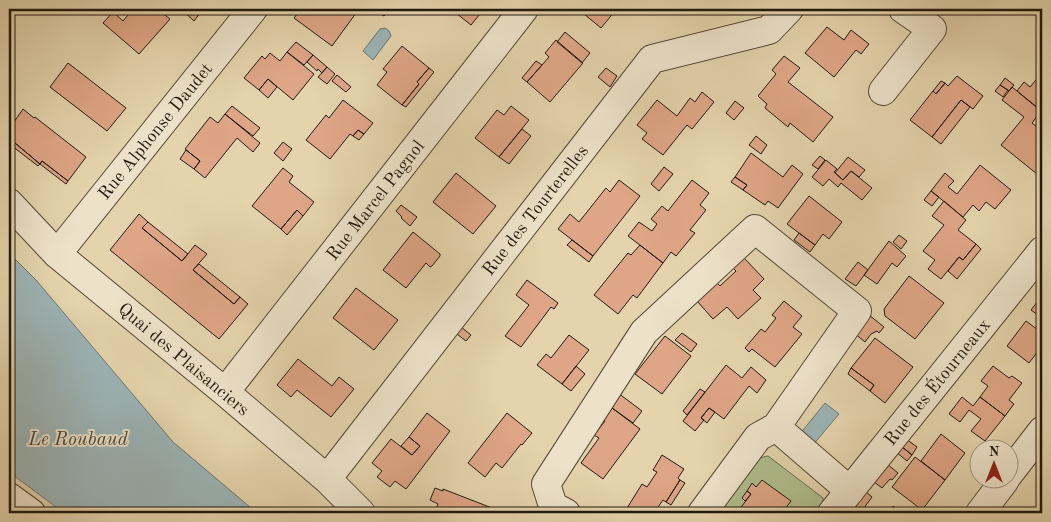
<svg xmlns="http://www.w3.org/2000/svg" width="1051" height="522" viewBox="0 0 1051 522" font-family="'Old Standard TT',serif">
<rect width="100%" height="100%" fill="#e4d3ac"/>
<filter id="stains"><feTurbulence type="fractalNoise" baseFrequency=".004" numOctaves="4"/><feColorMatrix values="0 0 0 0 .2 0 0 0 0 .09 0 0 0 0 .02 0 0 0 .5 -.17"/></filter>
<radialGradient id="worn" r=".72"><stop offset=".6" stop-color="#630" stop-opacity="0"/><stop offset="1" stop-color="#630" stop-opacity=".3"/></radialGradient>
<path fill="#b0bd8c" stroke="#686b4e" d="M768,456L823,498V513H708L755,459Z"/>
<path fill="#9cb4b6" stroke="#6b7673" d="M385,28L389,31L391,36L373,60L363,51L380,29Z
M9,253L36,280L173,442L257,513H64L9,472Z
M825,403L839,414L812,446L799,435Z"/>
<path fill="#dea586" stroke="#21190f" d="M133,9H157L170,19L139,54L103,23L113,12L123,21Z
M181,9H203L194,21Z
M301,9L310,10L359,9L332,46L294,18Z
M374,9H390L384,16Z
M451,9H484L471,25Z
M578,9H623L619,13L615,11L601,28Z
M827,27L844,40L851,30L869,44L861,54L856,50L834,77L805,53Z
M565,32L590,53L582,63L557,42Z
M556,40L583,63L550,102L527,82L549,57L545,53Z
M296,42L313,55L304,65L287,52Z
M402,46L429,68L417,82L419,84L402,105L377,85L387,72L383,69Z
M287,52L314,74L293,100L268,79L259,90L244,78L262,56L265,59L270,53L280,61Z
M313,55L327,67L322,73L318,69L317,71L307,62Z
M784,56L800,68L788,82L833,117L813,142L790,123L788,127L765,108L767,104L758,96L776,74L772,70Z
M536,61L542,65L527,82L522,78Z
M68,63L126,108L107,131L50,87Z
M327,67L335,74L327,84L318,77Z
M429,68L434,72L406,107L402,105L419,84L417,82Z
M606,68L617,76L610,87L598,77Z
M337,75L351,87L346,92L332,81Z
M957,76L983,96L973,109L961,100L932,137L910,120L933,91L936,94L945,83L948,86Z
M1005,78L1014,85L1009,91L1000,85Z
M268,79L277,87L268,98L259,90Z
M1036,80L1042,84V102L1038,108L1017,91L1024,82L1030,87Z
M941,81L945,83L936,94L933,91Z
M1000,85L1008,90L1003,97L995,91Z
M1012,87L1041,111L1032,123L1042,131V147L1039,151L1042,154V168L1037,174L1001,145L1024,117L1002,100Z
M702,92L714,102L692,129L687,125L663,155L642,139L647,133L637,125L657,100L677,116L690,98L695,102Z
M343,100L373,123L364,134L358,130L353,136L350,134L330,159L306,140L326,115L329,118Z
M961,100L970,107L941,144L932,137Z
M735,101L744,108L734,120L726,113Z
M232,106L260,128L253,136L225,114Z
M511,106L529,120L499,157L475,138L497,110L504,115Z
M23,109L34,118L35,117L86,157L68,181L42,161L40,164L9,138V129Z
M225,114L260,143L253,152L237,138L205,178L194,169L200,161L185,149L210,117L218,123Z
M522,129L531,136L509,164L499,157Z
M358,130L364,134L359,140L353,136Z
M756,136L767,145L761,154L749,145Z
M283,142L292,149L283,161L274,153Z
M15,143L40,164L38,166L12,146Z
M186,150L200,161L194,169L180,159Z
M751,153L783,177L792,165L803,174L778,208L768,201L765,205L743,190L747,185L735,177Z
M820,156L825,160L818,169L812,165Z
M848,157L865,170L859,177L851,171L843,180L835,173Z
M826,160L837,169L834,172L843,180L851,171L872,188L862,200L841,183L838,187L829,179L823,186L812,177Z
M42,161L68,181L66,184L40,164Z
M980,165L1011,190L995,209L986,202L979,211L973,205L963,217L931,191L945,173L954,181L948,187L957,194Z
M664,167L673,174L659,191L651,184Z
M283,168L293,176L289,182L314,202L303,216L297,210L281,229L252,206Z
M456,173L496,206L473,234L433,202Z
M735,177L747,185L743,190L731,182Z
M619,180L640,196L593,256L558,229L570,214L579,222L606,188L610,192Z
M692,180L709,193L700,205L706,210L690,230L695,233L676,256L671,252L663,263L628,236L639,222L652,231L657,224L651,219L662,206L668,211Z
M931,191L939,197L932,206L924,200Z
M809,196L842,222L829,239L823,234L815,245L787,224Z
M944,201L966,220L958,230L976,244L963,260L959,257L941,279L928,269L935,260L923,251L944,225L932,216Z
M401,205L417,217L410,226L401,218L402,217L396,211Z
M297,210L303,216L287,235L281,229Z
M139,214L148,222L142,228L182,261L195,245L207,254L193,270L234,304L240,297L248,304L219,339L110,250Z
M148,222L188,254L182,261L142,228Z
M413,232L440,254V256L432,266L430,267L426,263L406,288L383,270Z
M799,233L815,245L810,252L794,240Z
M899,235L907,241L901,249L893,242Z
M572,240L593,256L589,262L567,245Z
M889,241L906,256L897,267L892,263L877,284L864,275Z
M976,244L981,249L957,279L948,271L959,257L963,260Z
M640,245L663,263L637,298L633,295L618,314L594,295L628,253L631,255Z
M744,258L764,279L753,290L761,298L738,319L727,307L713,319L697,301L717,283L720,286L736,271L733,268Z
M858,262L868,270L856,286L845,279Z
M199,264L240,297L234,304L193,270Z
M909,276L944,303L915,339L885,316L884,309Z
M527,280L558,303L554,309L551,307L521,347L505,336L529,305L516,295Z
M356,288L398,320L374,350L333,318Z
M1041,297L1042,298V318L1031,310Z
M784,301L802,316L793,327L802,334L775,367L752,349L749,352L745,348L761,329L765,332L776,318L772,315Z
M864,311L884,327L879,333L877,331L871,334L865,342L853,332Z
M1026,321L1042,333V346L1029,363L1007,346Z
M461,327L471,335L466,341L457,334Z
M682,333L697,344L691,352L675,340Z
M569,335L589,350L562,384L537,365L546,354L551,358Z
M665,336L691,356L662,394L635,374Z
M875,338L913,367L885,403L870,391L874,385L851,368Z
M1042,346V354L1040,357L1036,354Z
M298,359L332,386L339,377L354,389L331,417L297,390L291,397L277,385Z
M726,365L742,378L751,367L766,380L757,393L749,386L724,419L709,408L701,418L704,420L695,431L683,421Z
M576,366L585,374L571,391L562,384Z
M993,366L1009,378L1012,376L1022,383L1009,400L1014,404L1005,416L980,397L988,386L981,381Z
M851,368L874,385L870,391L848,374Z
M700,389L705,392L687,415L683,411Z
M614,390L642,411L633,423L604,402Z
M962,397L973,406L980,397L1005,416L985,441L971,431L981,419L969,410L960,422L949,414Z
M604,402L640,429L603,479L581,463L599,438L594,435L605,421L595,414Z
M709,408L715,412L707,423L701,418Z
M427,413L450,431L406,489L395,481L390,487L377,477L382,471L372,463L391,439L412,455L420,446L409,437Z
M507,413L532,433L522,445L521,444L502,468L496,463L485,477L468,463Z
M941,434L965,453L945,480L921,461Z
M409,437L420,446L412,455L401,446Z
M906,439L917,447L912,455L901,446Z
M901,446L912,455L907,461L896,452Z
M662,455L684,469L678,478L680,480L666,502L663,500L654,513H624L642,484L647,487L657,472L653,470Z
M915,457L945,480L922,510L892,487Z
M887,464L898,473L892,480L890,479L882,488L873,481Z
M680,480L685,483L671,505L666,502Z
M762,480L791,501L782,513H742L739,510L751,494L747,491L752,483L756,487Z
M1042,485V499L1036,493Z
M435,488L443,491V489L492,508L490,513H434L438,504L430,500Z
M747,491L751,494L745,501L742,498Z
M865,491L872,497L861,512L854,506Z
M893,506L903,513H887Z"/>
<g fill="none" stroke-linecap="round" stroke-linejoin="round">
<g stroke="#524836" stroke-width="30">
<path id="minor" d="M883,91L932,29L903,9
M9,203L57,254L225,392L327,479L361,513
M57,254L253,9
M225,392L524,9
M776,427L850,491
M1008,475L1042,431
M327,479L652,59L769,30L789,9
M9,497L31,513
M566,513L553,506L546,484L644,332L755,229L857,311L776,427L758,437L702,513
M832,513L1042,251
M980,513L1005,480"/>
</g>
<use href="#minor" stroke="#ede2c9" stroke-width="28"/>
</g>
<g text-anchor="middle" stroke-width="4" stroke-linejoin="round" paint-order="stroke">
<g font-size="18" fill="#21190f" stroke="#ede2c9">
<text transform="translate(155 131) rotate(-51)" y="6">Rue Alphonse Daudet</text>
<text transform="translate(375 200) rotate(-52)" y="6">Rue Marcel Pagnol</text>
<text transform="translate(535 210) rotate(-52)" y="6">Rue des Tourterelles</text>
<text transform="translate(184 359) rotate(40)" y="6">Quai des Plaisanciers</text>
<text transform="translate(937 382) rotate(-51)" y="6">Rue des Étourneaux</text>
</g>
<g font-size="19" font-style="italic" fill="#464841" stroke="#ede2c9">
<text x="78" y="445">Le Roubaud</text>
</g>
</g>
<rect width="1051" height="522" fill="none" stroke="#e4d3ac" stroke-width="30"/>
<rect x="10" y="10" width="1031" height="502" fill="none" stroke="#21190f" stroke-width="2.5"/>
<rect x="15" y="15" width="1021" height="492" fill="none" stroke="#21190f"/>
<g transform="translate(994 464)"><circle r="24" fill="#ede2c9" stroke="#9b927f"/>
<path d="M0-4L9 19L0 12L-9 19Z" fill="#8f2418"/>
<text y="-8" font-size="14" font-weight="bold" text-anchor="middle" fill="#21190f">N</text>
</g>
<rect width="100%" height="100%" filter="url(#stains)"/>
<rect width="100%" height="100%" fill="url(#worn)"/>
</svg>
